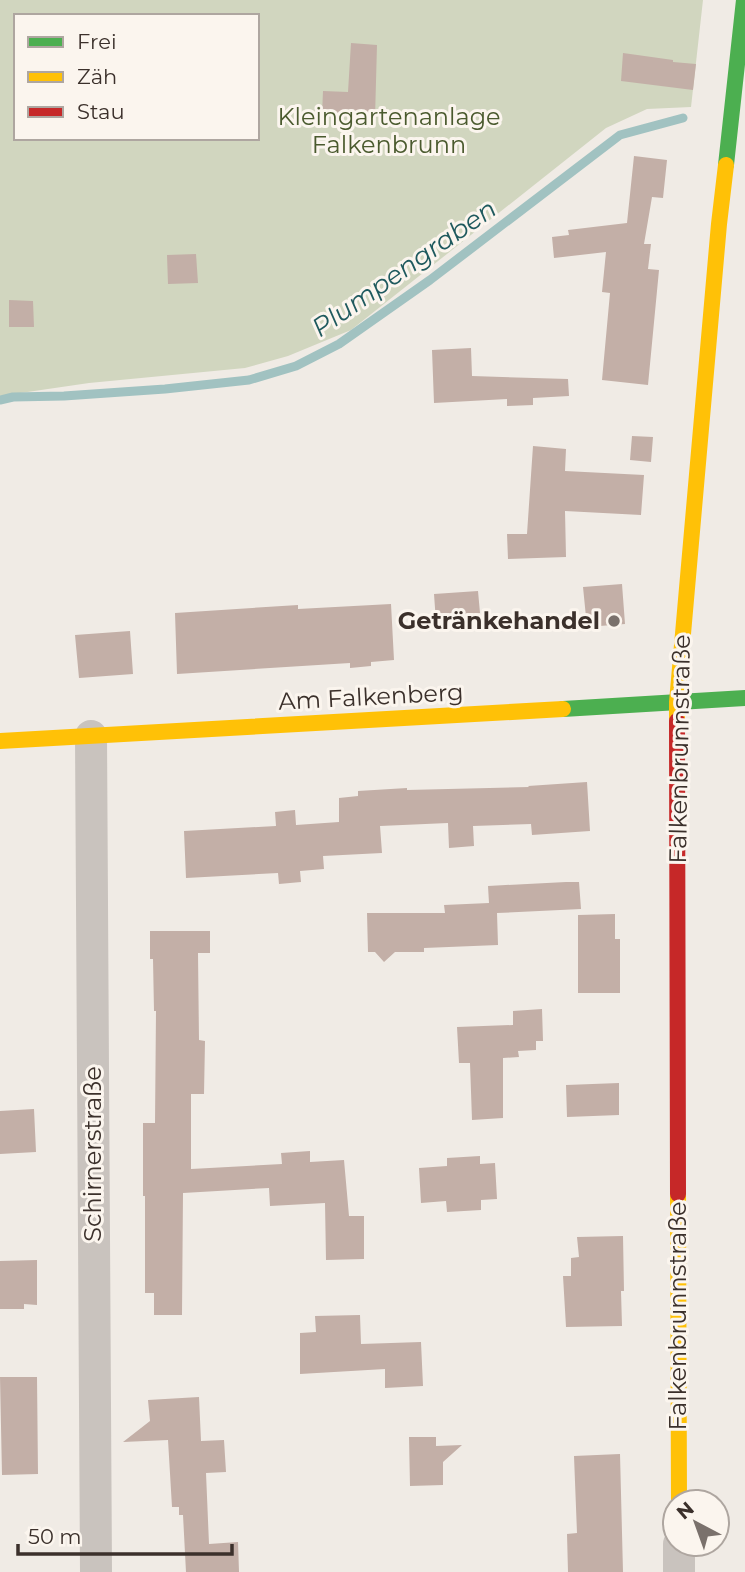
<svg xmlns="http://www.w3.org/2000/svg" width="745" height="1572" viewBox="0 0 745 1572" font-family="Montserrat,sans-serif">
<rect width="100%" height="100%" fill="#f0ebe5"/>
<path fill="#d1d6bf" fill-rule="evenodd" d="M0,0H703L691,107L647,109L606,128L351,330L288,356L245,368L89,383L0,396ZM16,16H257V138H16Z"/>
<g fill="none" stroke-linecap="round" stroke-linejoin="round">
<path stroke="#a1c2c1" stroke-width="9" d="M0,400L13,397L64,396L165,389L249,380L296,366L339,344L430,280L620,135L683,118"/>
</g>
<path fill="#c3afa7" d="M351,43L377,45L375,118L322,115L323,91L348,92Z
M623,53L673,60V62L696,64L693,90L621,81Z
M634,156L667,160L663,198L652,197L644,244H651L648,269L659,270L648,385L602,380L610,293L602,292L606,252L554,258L552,237L569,235L568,230L627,223Z
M196,254L198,283L168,284L167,255Z
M9,300L33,301L34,327H9Z
M471,348L472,376L568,379L569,396L533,398V405L507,406V399L434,403L432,350Z
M632,436L653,437L651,462L630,460Z
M533,446L566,449L565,471L644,475L641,515L565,511L566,557L508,559L507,534H527Z
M622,584L625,624L587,627L583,587Z
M478,591L480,613L472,614L473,620L436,622L434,594Z
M391,604L394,660L371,662V666L350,668V663L177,674L175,613L298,605V609Z
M130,631L133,674L79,678L75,635Z
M587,782L590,831L532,835L531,824L473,826L474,846L449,848L448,823L380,826L382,853L323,856L324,869L300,871L301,882L279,884L278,873L186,878L184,831L276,826L275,812L295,810L296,825L339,822V798L358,796V791L407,788V790L529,787L528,786Z
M566,882H579L581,909L497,913L498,945L424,948V952H395L384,962L375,952H368L367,913H445L444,905L489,903L488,886Z
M615,914V939H620V993H578V915Z
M150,931H210V953H198L199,1040L205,1041L204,1094H191V1169L282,1164L281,1153L310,1151V1162L344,1160L349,1216H364V1259L326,1260L325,1203L270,1206L269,1188L183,1193L182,1315H154V1293H145V1196H143V1123H155L156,1011H154L153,959H150Z
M542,1009L543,1041H536V1050L518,1051L519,1057L503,1058V1118L472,1120L470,1063H459L457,1027L513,1025V1011Z
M619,1083V1115L567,1117L566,1085Z
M34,1109L36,1152L0,1154V1111Z
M480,1156V1164L495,1163L497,1199L481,1200V1210L447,1212L446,1201L421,1203L419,1168L447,1166V1158Z
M623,1236L624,1291H621L622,1326L566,1327L563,1276H571V1258L579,1257L577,1237Z
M37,1260V1305L24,1304V1309H0V1261Z
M360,1315L361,1344L421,1342L423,1386L385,1388V1369L300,1374V1333L316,1332L315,1316Z
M0,1377H37L38,1474L2,1475Z
M199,1397L201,1441L224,1440L226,1472L206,1473L209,1544L238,1542L239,1572H186L183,1515H179V1507H172L168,1440L123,1442L150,1421L148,1400Z
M409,1437H436V1446L462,1445L443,1462V1485L410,1486Z
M620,1454L623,1572H568L567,1534L577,1533L574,1456Z"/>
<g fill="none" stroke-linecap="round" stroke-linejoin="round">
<path stroke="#c9c3be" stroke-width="32" d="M91,736L96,1572
M679,1544V1572"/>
<path stroke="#4caf50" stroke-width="16" d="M726,165L744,0
M563,709L745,698"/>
<path stroke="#ffc107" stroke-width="16" d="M677,721V702L719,224L726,165
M0,741L563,709
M678,1194L679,1502"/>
<path stroke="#c62828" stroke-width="16" d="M677,721L678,1194"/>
</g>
<circle fill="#7a716c" stroke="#fbf5ee" stroke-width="2.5" cx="614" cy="621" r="7"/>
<g text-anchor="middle" stroke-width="6" stroke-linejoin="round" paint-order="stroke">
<g font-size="24" fill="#4a5a2e" stroke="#fbf5ee">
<text x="389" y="125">Kleingartenanlage<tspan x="389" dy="28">Falkenbrunn</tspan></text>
</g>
<g font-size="24" font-weight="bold" fill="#3b302b" stroke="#fbf5ee" text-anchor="end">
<text x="600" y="629">Getränkehandel</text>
</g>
<g font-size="24" fill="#3b302b" stroke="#fbf5ee">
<text transform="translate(371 697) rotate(-3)" y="8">Am Falkenberg</text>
<text transform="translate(680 749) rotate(-89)" y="8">Falkenbrunnstraße</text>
<text transform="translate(93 1154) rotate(-90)" y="8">Schirnerstraße</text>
<text transform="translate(678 1316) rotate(-90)" y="8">Falkenbrunnstraße</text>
</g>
<g font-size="26" font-style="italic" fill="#1f5a5e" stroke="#fbf5ee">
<text transform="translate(404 268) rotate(-35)" y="9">Plumpengraben</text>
</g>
</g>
<rect x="14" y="14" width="245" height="126" fill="#fbf5ee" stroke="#aea6a0" stroke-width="2"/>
<rect x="28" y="37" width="35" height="10" fill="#4caf50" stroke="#aea6a0" stroke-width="2"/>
<text x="77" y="49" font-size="21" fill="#3b302b">Frei</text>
<rect x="28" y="72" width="35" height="10" fill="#ffc107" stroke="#aea6a0" stroke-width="2"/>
<text x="77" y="84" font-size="21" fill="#3b302b">Zäh</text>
<rect x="28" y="107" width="35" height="10" fill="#c62828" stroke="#aea6a0" stroke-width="2"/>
<text x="77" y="119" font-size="21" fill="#3b302b">Stau</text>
<g transform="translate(696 1523) rotate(319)"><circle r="33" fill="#fbf5ee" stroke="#aea6a0" stroke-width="2"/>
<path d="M0-5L12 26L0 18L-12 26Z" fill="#7a716c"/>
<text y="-10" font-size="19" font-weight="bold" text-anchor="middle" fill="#3b302b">N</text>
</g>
<path d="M18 1544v10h214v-10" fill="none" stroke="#3b302b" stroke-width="3.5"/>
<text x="28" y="1544" font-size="21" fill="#3b302b" stroke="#fbf5ee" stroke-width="5" paint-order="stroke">50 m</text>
</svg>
